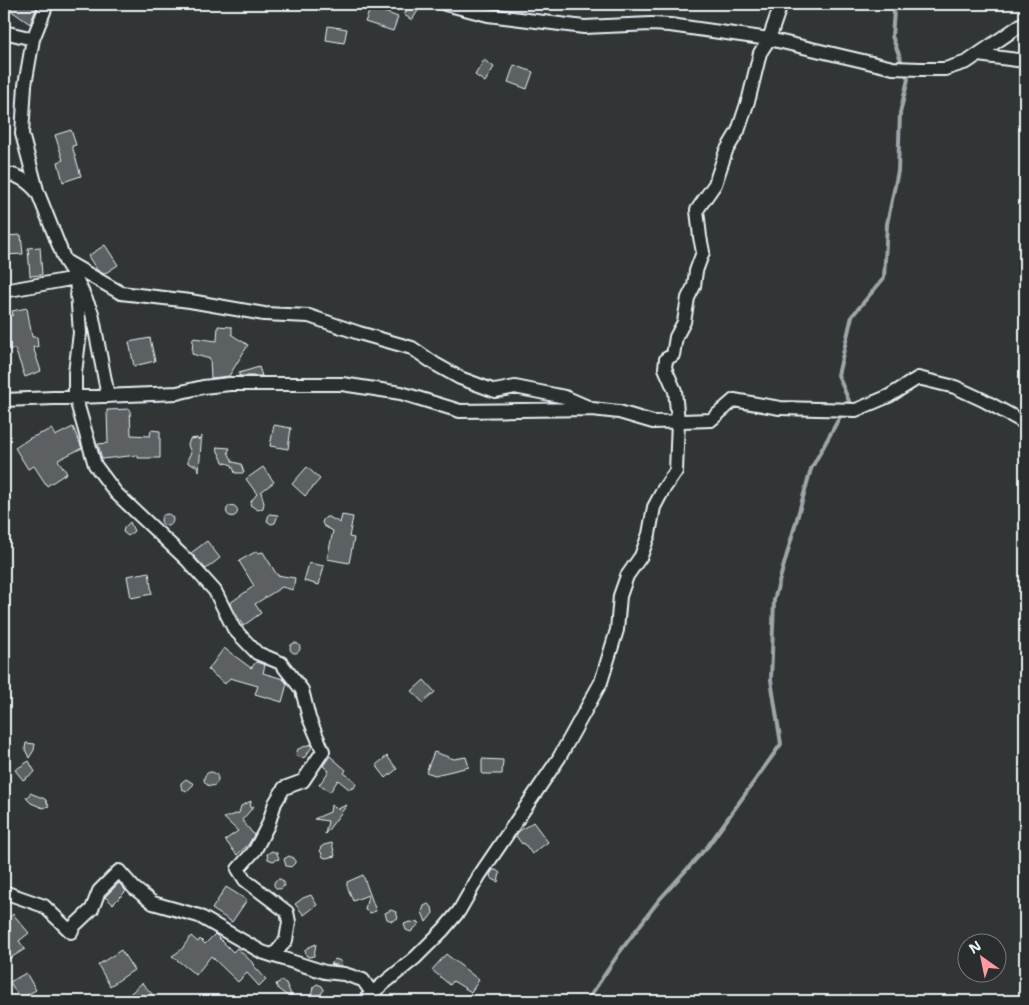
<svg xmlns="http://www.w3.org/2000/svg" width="1029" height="1005" viewBox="0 0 1029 1005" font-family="'Shantell Sans',sans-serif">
<rect width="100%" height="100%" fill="#323536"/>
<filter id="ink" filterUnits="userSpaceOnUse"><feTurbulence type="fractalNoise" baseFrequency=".02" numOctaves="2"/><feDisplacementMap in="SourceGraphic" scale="10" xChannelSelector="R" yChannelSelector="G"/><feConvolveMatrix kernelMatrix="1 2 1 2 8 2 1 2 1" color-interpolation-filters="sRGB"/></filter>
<g filter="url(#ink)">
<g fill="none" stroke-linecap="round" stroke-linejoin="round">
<path stroke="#9fa5aa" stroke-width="4" d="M845,407L849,401L838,375L852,316L884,278L887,224L898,171L900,113L908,79L892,36L894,11L897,4
M587,1001L619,953L659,900L708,846L781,744L771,680L774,600L811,469L842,413"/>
</g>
<path fill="#5c6063" stroke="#e8f1f8" d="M14,4H38L30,24L10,10Z
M410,4L419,9L412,20L404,15Z
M371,7L398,17L393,31L365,22Z
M328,26L347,29L344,43L326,40Z
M484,60L494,67L485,82L475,75Z
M514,65L533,72L527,89L508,82Z
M71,130L76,145L72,146L81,176L63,182L58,162L63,160L55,135Z
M21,235L23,254L4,255V236Z
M105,245L118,265L104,274L97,270L88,256Z
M40,247L42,275L30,276L28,248Z
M27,308L32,337H37L38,347H33L41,371L25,377L15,349L4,350V317L13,315L12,311Z
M218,326L232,327V335L248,345L229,376L211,378L210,359L192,354L193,338L217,341Z
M150,338L155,361L134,366L129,342Z
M259,367L262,376H239V373Z
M130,409L131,435L150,436L151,430L160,431V458H138V455L102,459L98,444L108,443L107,410Z
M274,425L291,428L288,449L270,446Z
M73,427L82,448L58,460L67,473L47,486L34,466L28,469L15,448L30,438L52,429L55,436Z
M202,436L201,444L199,471L196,465H192L188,463V458L191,453L188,445L190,439L197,438L199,440Z
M216,447L230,448L228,452L233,462L241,464L244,473H235L232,465L223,462Z
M263,467L274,482L261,492L264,503L263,508L258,510L250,505L252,500L257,494L246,479Z
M307,467L320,479L305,496L292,484Z
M226.5 511a5.5 5.5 0 1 1 11 0a5.5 5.5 0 1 1-11 0Z
M269,514L278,515L275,523L271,524L267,521Z
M161 520a6 6 0 1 1 12 0a6 6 0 1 1-12 0Z
M342,515L353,517L349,537L354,538L349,563L327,559L333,531L324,526L322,523L323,520L326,517H329L340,523Z
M130,522L134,531L128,536L123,532L124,528Z
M207,541L220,558L206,569L191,553Z
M257,551L258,553L263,552L277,575L295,578L293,590L282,587L255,604L261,613L243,626L230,603L254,586L239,561Z
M309,563L324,566L319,585L304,581Z
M149,572L152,594L131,598L127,576Z
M290 648a5 5 0 1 1 10 0a5 5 0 1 1-10 0Z
M224,648L251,668L256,662L265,665L263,673L283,679L287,684L282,702L255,694L258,686L230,678L225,684L208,670Z
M424,680L435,692L423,703L412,691Z
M26,743L35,744L34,750L29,758L25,749Z
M311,744L312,747L305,757L302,758L297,756L296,754L298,749Z
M434,752L454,759L466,757L469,767L435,775L426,772Z
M330,756L346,770L344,773L355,781L356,784L354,788L349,789L338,780L330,792L319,785L329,771L323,766Z
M387,756L397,769L386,778L376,765Z
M482,759L503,760L502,774H482Z
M29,761L35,772L23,780L15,770Z
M204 779a7 7 0 1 1 14 0a7 7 0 1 1-14 0Z
M186,779L194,784L187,791L182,789L181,786V783Z
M30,793L45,799L49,806L43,808L31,803L25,797H28Z
M251,801L250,808L254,806L242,820L254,835L248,845L237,855L225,840L238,831L224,818L239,813L241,806Z
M331,805L337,809L347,805L325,834L328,821L314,819L330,812Z
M533,822L548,842L532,854L524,843L522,844L516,836L518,832Z
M332,843L335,856L326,858L323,857L320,850L321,847L324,845Z
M272,851L277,853L279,859L273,861L268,859L267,854Z
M289,856L294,858L295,861V863L291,867L286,866L284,859Z
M493,870H496L500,873L498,882L491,878L490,875Z
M363,875L376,911L370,913L365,910L368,895L353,901L347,886V882Z
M274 884a5 5 0 1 1 10 0a5 5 0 1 1-10 0Z
M119,883L126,891L113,904L105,897Z
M226,887L247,900L232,922L212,909Z
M311,895L317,905L304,915L295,904L303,898Z
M428,904L432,907L433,913L426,922L422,912L424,906Z
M391,910L396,912L398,918L392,921L387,919L385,913Z
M13,914L29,933L19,941L25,949L4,962V922Z
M410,922L420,923L411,932L406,930L404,924Z
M215,934L233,952L237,948L255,965L254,966L266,979L259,986L247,973L238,982L211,956L196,975L172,956L181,950L191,936L198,942L200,939L205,944Z
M316,944L314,956L308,957L306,955L305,950L307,948Z
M121,950L134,970L110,986L98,965Z
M446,954L479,980L471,992L453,981L450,985L432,970Z
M335,959L341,961L342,966L330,964Z
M26,973L36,990L20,999L10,982Z
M281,981L286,983L294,1001L278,989L276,984Z
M142,983L155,997L150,1001H122Z
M317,984L322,986L324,990L321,994L311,998L313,987Z"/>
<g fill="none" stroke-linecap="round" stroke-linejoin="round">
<g stroke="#e8f1f8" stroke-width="16">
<path id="minor" d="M445,4L488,15L584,27L651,24L670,25L769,39L893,68L920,69H945L967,62L1025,22
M4,32L33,39
M978,55L1025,61
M4,174C18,174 29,182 38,193L65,261L76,278L80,333L75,373V396L95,465L116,493L187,560L215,591L234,629L257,653L281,663L302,690L309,718L323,751L303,781L284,788L275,803L268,825L255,850L238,869L245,880L287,912L289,922L286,940L274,955
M37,190L22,134L25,85L33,39L47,4
M67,262L121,293L190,301L264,314L309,316L359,333L412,348L435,364L460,378L495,391L515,387L565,397L588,407
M4,291L76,278L92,313L108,396
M4,400L177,393L203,387L230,384H342L401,393L460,411L592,409L619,412L653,422L711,420L734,400L780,408L856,410L889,396L918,378L955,387L983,400L1025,423
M4,892L44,906L71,932L74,926L92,909L99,891L119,871L134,888L153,903L199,916L262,952L325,972L344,974L363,980L372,993
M364,1001L372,993L415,958L443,930L459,911L479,876L559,758L601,682L617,630L620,596L627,576L641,556L649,534L654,507L663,490L676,471L678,421L675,391L665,368L666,359L673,355L676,337L684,322L688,298L694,286L696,271L703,252L700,237L697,210L715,184L726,151L738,131L749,98L760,53L769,39L781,4"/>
</g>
<use href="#minor" stroke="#2a2d2e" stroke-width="12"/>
</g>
</g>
<rect width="1029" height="1005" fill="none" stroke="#2a2d2e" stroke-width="20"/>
<rect x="10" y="10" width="1009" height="985" fill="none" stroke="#e8f1f8" stroke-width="2" filter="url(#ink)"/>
<g transform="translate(982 958) rotate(327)"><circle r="24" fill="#2a2d2e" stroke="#767b7f"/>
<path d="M0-4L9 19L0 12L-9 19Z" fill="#ff9aa2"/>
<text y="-8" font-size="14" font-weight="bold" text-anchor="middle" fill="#e8f1f8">N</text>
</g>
</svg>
